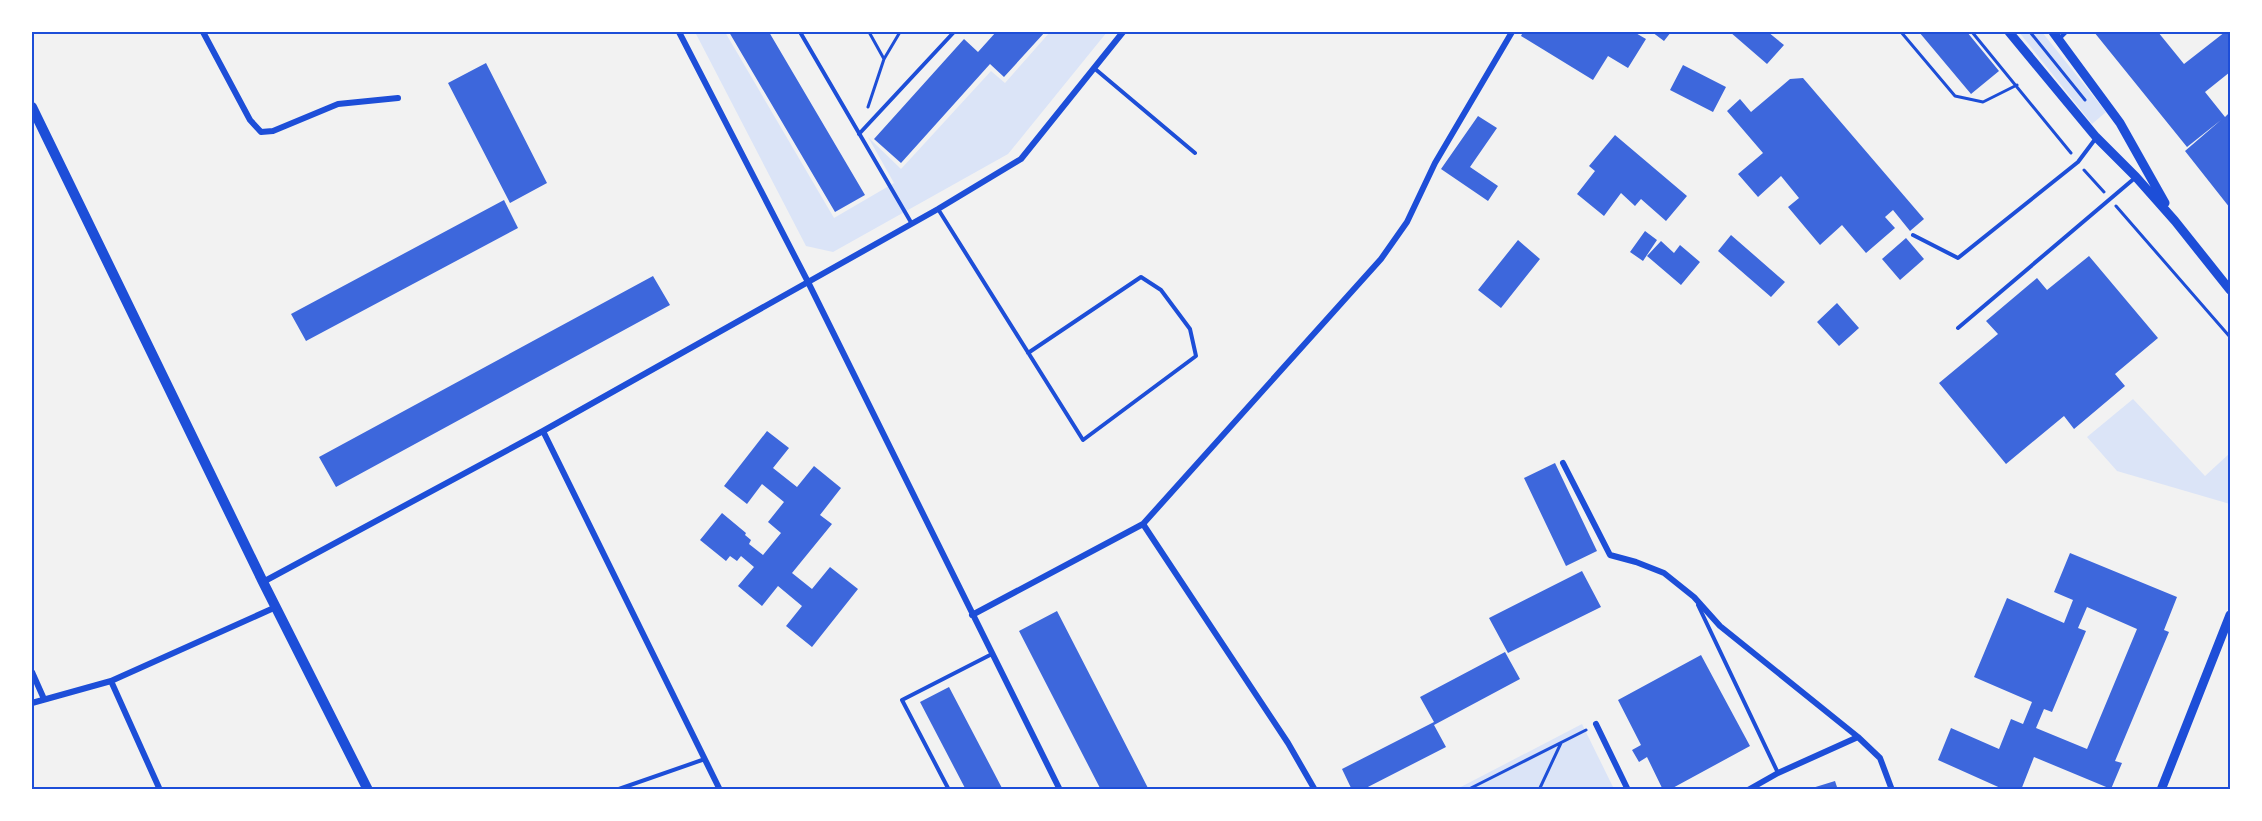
<svg xmlns="http://www.w3.org/2000/svg" width="2262" height="821" viewBox="0 0 2262 821" font-family="Overpass,sans-serif">
<rect width="100%" height="100%" fill="#f2f2f2"/>
<path fill="#dbe4f7" d="M695,32H725L834,218L894,183L868,137L901,169L991,71L1005,83L1050,32H1107L1008,154L833,252L806,246Z
M2019,32H2042L2106,112L2092,124Z
M2133,399L2205,476L2230,453V504L2117,471L2087,437Z
M1582,724L1614,789L1455,790Z"/>
<path fill="#3d67dc" fill-rule="evenodd" d="M729,32H769L865,195L835,212Z
M996,32H1045L1004,77L990,64L901,163L874,139L964,39L978,52Z
M1523,32H1634L1646,39L1628,68L1608,56L1593,80L1521,36Z
M1652,32H1671L1664,41Z
M1730,32H1768L1784,45L1767,64Z
M1919,32H1967L1999,71L1971,94Z
M2094,32H2158L2184,64L2225,32H2230V72L2205,92L2225,117L2230,112V208L2185,151L2221,120L2187,147Z
M486,63L547,183L510,203L448,83Z
M1683,65L1726,87L1713,112L1670,90Z
M1803,78L1924,219L1910,231L1893,210L1885,217L1895,228L1866,253L1842,225L1820,245L1788,207L1799,198L1781,176L1758,197L1738,174L1763,153L1727,111L1740,99L1751,112L1790,79Z
M1478,116L1497,128L1470,167L1498,186L1488,201L1441,169Z
M1615,135L1687,196L1666,221L1641,199L1635,206L1621,193L1604,216L1577,194L1595,171L1589,166Z
M504,200L518,228L306,341L291,314Z
M1645,231L1657,240L1643,261L1630,252Z
M1731,235L1785,282L1771,297L1718,251Z
M1906,238L1924,259L1900,280L1882,259Z
M1518,240L1540,259L1501,308L1478,290Z
M1661,241L1674,253L1680,245L1700,262L1681,285L1647,256Z
M2089,256L2158,338L2115,374L2125,386L2074,429L2064,416L2006,464L1939,383L1998,334L1986,321L2037,278L2047,290Z
M653,276L670,305L336,487L319,457Z
M1837,303L1859,328L1839,346L1817,322Z
M767,431L789,448L773,468L797,487L814,466L841,488L820,515L832,524L792,573L812,589L830,567L858,589L812,647L786,626L802,606L778,586L762,606L738,586L754,567L741,556L737,561L730,556L726,561L700,540L722,513L746,533L745,535L751,540L749,544L763,555L781,533L768,522L784,502L762,484L747,504L724,486Z
M1555,463L1597,551L1566,566L1524,478Z
M2070,553L2177,597L2164,630L2169,632L2115,761L2122,763L2111,789L2034,757L2021,790H2005L1938,760L1951,728L1999,749L2011,719L2023,724L2032,702L1974,677L2007,598L2064,623L2073,600L2054,592ZM2087,607L2137,629L2087,749L2036,728L2044,709L2052,712L2086,631L2078,628Z
M1582,571L1601,607L1508,653L1489,618Z
M1057,611L1149,790H1101L1019,631Z
M1505,652L1520,679L1434,725L1446,747L1362,790H1352L1342,769L1434,722L1420,697Z
M1701,655L1750,746L1669,790H1663L1647,757L1639,762L1632,750L1641,745L1618,700Z
M949,687L1003,790H966L920,702Z
M1835,781L1838,790H1809V789Z"/>
<g fill="none" stroke-linecap="round" stroke-linejoin="round">
<path stroke="#1d4ed8" stroke-width="3" d="M869,32L884,59
M1901,32L1955,96L1983,102L2017,85
M1972,32L2071,153
M2030,32L2085,100
M868,107L884,59L900,32
M2084,170L2104,192
M2116,206L2230,337
M1467,790L1586,730
M1539,790L1561,743"/>
<path stroke="#1d4ed8" stroke-width="4" d="M800,32L912,224
M2059,39L2066,32
M1094,68L1195,153
M859,134L954,32
M938,209L1083,440L1196,356L1190,329L1161,290L1141,277L1028,353
M1913,235L1958,258L2078,162L2096,138
M1958,328L2136,177
M1698,605L1778,773
M616,790L705,759
M949,790L902,700L992,654"/>
<path stroke="#1d4ed8" stroke-width="6" d="M203,32L250,120L261,132L273,131L338,104L398,98
M679,32L808,282L1060,790
M543,431L720,790
M1563,463L1610,555L1636,562L1664,573L1694,597L1720,626L1858,737
M263,582L543,431L938,209L1021,159L1123,32
M972,615L1143,524
M32,672L44,699
M111,681L160,790
M32,703L111,681L276,607
M1596,724L1628,790
M1315,790L1288,743L1143,524L1381,259L1407,222L1435,163L1512,32
M1748,790L1778,773L1858,737L1880,758L1892,790"/>
<path stroke="#1d4ed8" stroke-width="9" d="M2009,32L2096,137L2136,177L2175,221L2230,290
M2053,32L2120,123L2165,203
M2161,790L2230,615"/>
<path stroke="#1d4ed8" stroke-width="10" d="M32,107L263,582L368,790"/>
</g>
<rect width="2262" height="821" fill="none" stroke="#ffffff" stroke-width="66"/>
<rect x="33" y="33" width="2196" height="755" fill="none" stroke="#1d4ed8" stroke-width="2"/>
</svg>
